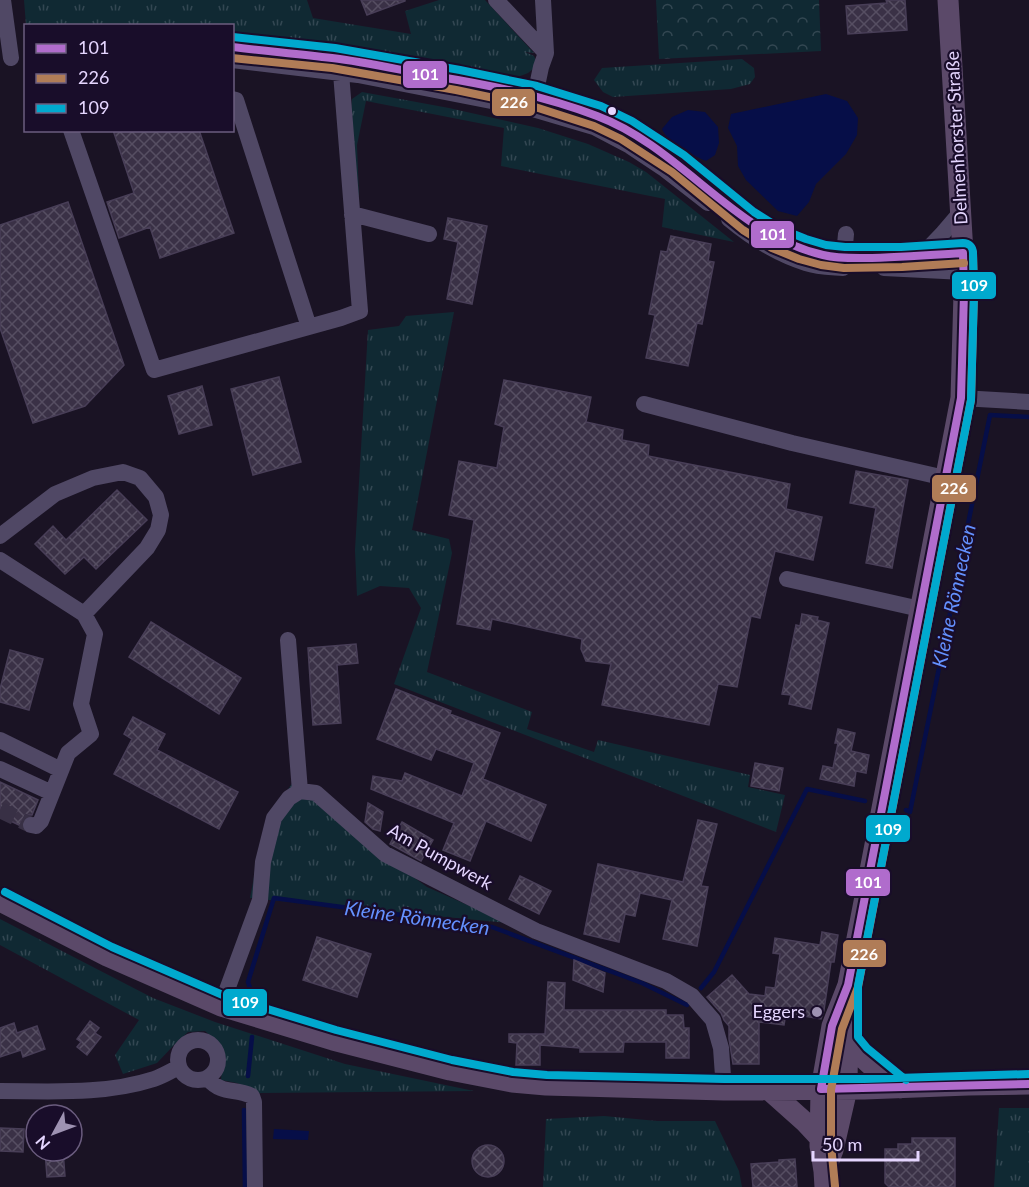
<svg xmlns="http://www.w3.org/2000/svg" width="1029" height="1187" viewBox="0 0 1029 1187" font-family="Lato,sans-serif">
<defs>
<pattern id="grass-tufts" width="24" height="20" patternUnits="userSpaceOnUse" patternTransform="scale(1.5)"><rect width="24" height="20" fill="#102933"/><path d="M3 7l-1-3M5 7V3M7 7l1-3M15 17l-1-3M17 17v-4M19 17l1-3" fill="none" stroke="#334752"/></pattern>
<pattern id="forest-crowns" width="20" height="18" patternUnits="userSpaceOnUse" patternTransform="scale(1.5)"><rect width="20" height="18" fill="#102933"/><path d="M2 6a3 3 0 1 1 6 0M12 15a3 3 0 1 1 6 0" fill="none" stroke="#334752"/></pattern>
<pattern id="building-cross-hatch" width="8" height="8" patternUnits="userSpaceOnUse" patternTransform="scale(1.5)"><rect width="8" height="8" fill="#3a3146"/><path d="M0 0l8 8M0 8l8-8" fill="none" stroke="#564e62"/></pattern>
</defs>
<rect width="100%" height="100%" fill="#1a1324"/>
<path fill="url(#grass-tufts)" d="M24,0H307L313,18L411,34L405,11L439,0H485L534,53L525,52L534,56L538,65L528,73L515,78L455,68L452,75L233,43L232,26L26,25Z
M742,59L754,68L755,77L750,84L731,89L613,97L603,92L594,80L602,68Z
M362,92L449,108L538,128L588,144L629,162L646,172L734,242L662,227L665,199L501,166L504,128L366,101L357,145L359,196H357L351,108L352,99Z
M454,312L412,530L449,539L452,553L427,672L532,712L527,729L594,752L598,740L750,775L748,787L785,795L776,832L394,684L421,608L409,588L380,586L357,596L355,550L368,330L399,326L406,316Z
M293,782L334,819L427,887L508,923L250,898L257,861L284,795Z
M0,919L153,998L215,1022L345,1064L474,1091L259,1093L237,1083L221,1080L223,1059L220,1044L205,1031L188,1032L174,1045L157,1063L123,1074L115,1055L139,1020L0,945Z
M999,1108H1029V1187H994Z
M604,1116L657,1121H715L739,1171L742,1187H543L546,1119Z"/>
<path fill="url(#forest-crowns)" d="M656,0H819L821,51L659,59Z"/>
<path fill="#060e48" d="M826,94L847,101L858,118L857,135L846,154L816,184L809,202L797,216L778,211L746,180L738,166L737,146L728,128L731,114Z
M688,110L705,112L718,127L719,143L715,155L706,161C690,154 669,145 662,129L672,117Z
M274,1129L309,1131L308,1140L273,1139Z"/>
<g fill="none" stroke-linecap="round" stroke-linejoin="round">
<path stroke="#060e48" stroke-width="4.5" d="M906,810L910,812L990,415L1029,417
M701,988L714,972L807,789L865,801
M255,998L256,994L250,988L248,982L274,898L492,927L642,983L687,1005
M248,1076L252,1037
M244,1110L245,1187"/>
</g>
<path fill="url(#building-cross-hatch)" stroke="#483e57" stroke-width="1.5" d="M361,0H405V1L367,15Z
M886,0H905L907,30L848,34L846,6L887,3Z
M113,130H199L234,233L160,258L150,227L119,238L107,202L134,193Z
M68,202L124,365L85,406L33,423L0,328V225Z
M448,218L487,226L472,304L447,299L458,242L444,239Z
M671,236L711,244L708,261L714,262L702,324L697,323L688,366L646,358L655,315L649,314L661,251L667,252Z
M279,377L301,462L253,475L231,389Z
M504,380L591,397L586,422L623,430L622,440L649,445L648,456L790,484L786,509L822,517L813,560L775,551L760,618L751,616L737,687L718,684L709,725L602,705L611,664L586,661L581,649L582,639L492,619L490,630L457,624L474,520L449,515L459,461L497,468L504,427L495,424Z
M202,386L212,425L179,434L168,396Z
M856,471L908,480L892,568L866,563L876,508L850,503Z
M117,490L147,520L96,569L84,557L65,574L35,544L53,526L66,540Z
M802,614L818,617L817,620L829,623L811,709L789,704L791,695L782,694L796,625L800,626Z
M151,622L241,678L219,714L129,657Z
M356,644L358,663L337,665L341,723L313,725L308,648Z
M10,650L43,659L29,710L0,702V689Z
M396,689L451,711L450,714L500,733L483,779L546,805L531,841L486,821L470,861L443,850L454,823L371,789L373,776L402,781L405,773L462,796L474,763L436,749L431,760L377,739Z
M133,717L165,734L157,750L238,792L219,829L114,774L132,739L124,734Z
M838,729L855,733L851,751L869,755L866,773L856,771L854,786L820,779L823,766L833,768L838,743H835Z
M755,763L783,768L779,791L751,786Z
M0,782L38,800L32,815H27L24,818L21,822V826L0,816Z
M368,803L383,812L380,831L373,829L365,822Z
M698,820L717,824L701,886L708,887L697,946L663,939L672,900L640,893L635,916L625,914L619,942L584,934L598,864L683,882Z
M402,822L433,840L421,861L390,844Z
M520,876L551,891L539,914L509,899Z
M822,932L838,935L834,962H831L824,1010L821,1019L786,1013L784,1025L759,1022V1064H733L729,1039V1026L724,1020L721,1013L707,997L732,975L749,994L765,996L766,987L775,988L780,954L773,953L775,938L820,945Z
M317,937L371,954L357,997L303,980Z
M574,960L605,973L603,992L573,980Z
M548,982L565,983L564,1010H666V1015H683L684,1028H689V1058H666V1042H624L623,1052H580V1048L540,1045V1065H516L517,1043L509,1042V1034H545Z
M90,1021L99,1028L95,1033L101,1037L87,1055L77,1047L81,1042L77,1039Z
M14,1023L17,1033L37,1026L45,1049L23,1057L21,1050L0,1057V1028Z
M0,1128L24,1129L23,1152L0,1151Z
M912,1138H955V1187H889L885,1183V1149H898V1144H912Z
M472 1161a16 16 0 1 1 32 0a16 16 0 1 1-32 0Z
M45,1151H63L65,1176L47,1177Z
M795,1159L797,1187H753L751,1164L779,1162V1160Z"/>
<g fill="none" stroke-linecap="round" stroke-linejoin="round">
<path stroke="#383045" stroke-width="16" stroke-dasharray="16 8" stroke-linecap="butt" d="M0,810L31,825"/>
<path stroke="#504865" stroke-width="16" d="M3,0L11,58
M496,0L546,53
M232,47L333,58L458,80L535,96L598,116L626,130L652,146L678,164L748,221L776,238L803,249L824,255L844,258L901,257L963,253
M232,60L358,75L533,109L594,127L630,146L663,168L708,203
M232,99L236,100L309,327
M533,105L541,67L546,53L543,0
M71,130L154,370L341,318L360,311L341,73
M352,215L360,216L429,234
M729,219C752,238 777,254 806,263C818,267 831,267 843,268
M921,256L943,233L961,212
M843,267L846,234
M884,268L964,272
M961,398L1029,402
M644,404L792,443L945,478
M0,536L55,494L93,478L123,472L140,478L156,497L161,515L158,530L147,548L84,614
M0,560L84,614L95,634L81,704L91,734L68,753L41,821L36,826L31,825
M787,579L920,609
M288,640L300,791
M0,740L61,770
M0,769L52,793
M221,1006L260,900L263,862L274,818L289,798L300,791L316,793L385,854L536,931L666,981L692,996L713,1020L721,1048L724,1090
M178 1060a20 20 0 1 1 40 0a20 20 0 1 1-40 0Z
M207,1078C224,1096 233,1087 252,1096L254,1102L255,1187
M0,1091C51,1091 104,1095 154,1079C163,1076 171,1071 179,1067"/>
<path stroke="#5b4969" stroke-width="21" d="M0,901L107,956L221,1006L333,1040L450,1070L512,1082L546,1085L724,1090L864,1089L968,1085L1029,1084
M848,1040C864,1062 879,1072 900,1088
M769,1090L806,1123L820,1138
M826,1168L833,1150L847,1089L848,995
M825,1187L824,1171L820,1146L821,1089L832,1026L848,985L961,398L964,293L963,253L948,0"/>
<g stroke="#190d2a" stroke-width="12">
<path id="bus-1" d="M232,47C266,51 299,54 332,58C366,62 400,70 434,76C489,85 545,96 597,116C682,148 733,234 823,255C839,259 856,258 872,258C903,257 933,255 963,253
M821,1089L832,1026L848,985L961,398L964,293L963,253
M821,1089L1029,1084"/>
</g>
<g stroke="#190d2a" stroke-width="12">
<path id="bus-2" d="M232,58L332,68L456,90L532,106L594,126L621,139L672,172L743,230L772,248L799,259L821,265L844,268L902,267L964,263
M835,1186L831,1145V1090L842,1029L858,987L971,400L974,293L973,253"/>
</g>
<g stroke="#190d2a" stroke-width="12">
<path id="bus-3" d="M233,37L335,48L460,70L537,86L601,106L632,121L684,155L754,212L781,229L806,239L826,245L845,247H901L963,243C969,243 973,247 973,253L974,293L971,400L858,986V1037L867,1048L906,1080
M5,892L112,947L225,996L336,1030L452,1060L513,1072L547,1075L724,1079H864L1029,1074"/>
</g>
<use href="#bus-1" stroke="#b06ccc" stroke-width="8"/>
<use href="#bus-2" stroke="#b07c57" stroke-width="8"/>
<use href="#bus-3" stroke="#00a9ce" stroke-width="8"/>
</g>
<circle fill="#e5d6ff" stroke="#190d2a" stroke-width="2" cx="612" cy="111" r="5"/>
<circle fill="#9e92b2" stroke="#190d2a" stroke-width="2" cx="817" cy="1012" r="6"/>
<g text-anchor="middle" stroke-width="4.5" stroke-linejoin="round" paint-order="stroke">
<g font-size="18" fill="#e5d6ff" stroke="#190d2a">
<text transform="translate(957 138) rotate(-93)" y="6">Delmenhorster Straße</text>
<text transform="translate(440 857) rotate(29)" y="6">Am Pumpwerk</text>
</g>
<g font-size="18" fill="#e5d6ff" stroke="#190d2a" text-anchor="end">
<text x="805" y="1018">Eggers</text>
</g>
<g font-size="20" font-style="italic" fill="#6491ff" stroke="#190d2a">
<text transform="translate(954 596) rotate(-78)" y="7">Kleine Rönnecken</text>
<text transform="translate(417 918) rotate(8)" y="7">Kleine Rönnecken</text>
</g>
</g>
<g stroke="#190d2a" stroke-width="2">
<rect x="402" y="60" width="46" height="29" rx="6" fill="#b06ccc"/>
<rect x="491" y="88" width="45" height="29" rx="6" fill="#b07c57"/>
<rect x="750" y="220" width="45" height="29" rx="6" fill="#b06ccc"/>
<rect x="951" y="271" width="46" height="29" rx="6" fill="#00a9ce"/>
<rect x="931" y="474" width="46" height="29" rx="6" fill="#b07c57"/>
<rect x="865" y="814" width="46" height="29" rx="6" fill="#00a9ce"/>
<rect x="845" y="868" width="46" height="29" rx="6" fill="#b06ccc"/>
<rect x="842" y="939" width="45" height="29" rx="6" fill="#b07c57"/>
<rect x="222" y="988" width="46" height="29" rx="6" fill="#00a9ce"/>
</g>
<g font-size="16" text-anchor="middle" font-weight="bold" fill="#fff">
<text x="425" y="80">101</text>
<text x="514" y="108">226</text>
<text x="773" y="240">101</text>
<text x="974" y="291">109</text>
<text x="954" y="494">226</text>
<text x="888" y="835">109</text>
<text x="868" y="888">101</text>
<text x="864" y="960">226</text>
<text x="245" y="1008">109</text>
</g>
<rect x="24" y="24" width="210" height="108" fill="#190d2a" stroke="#6b5d7f" stroke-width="1.5"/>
<rect x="36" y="44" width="30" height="9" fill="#b06ccc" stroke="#6b5d7f" stroke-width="1.5"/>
<text x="78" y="54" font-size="18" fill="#e5d6ff">101</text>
<rect x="36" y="74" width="30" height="9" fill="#b07c57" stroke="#6b5d7f" stroke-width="1.5"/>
<text x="78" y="84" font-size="18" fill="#e5d6ff">226</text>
<rect x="36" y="104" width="30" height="9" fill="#00a9ce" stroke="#6b5d7f" stroke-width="1.5"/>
<text x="78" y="114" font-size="18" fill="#e5d6ff">109</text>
<g transform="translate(54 1133) rotate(229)"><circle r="28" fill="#190d2a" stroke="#6b5d7f" stroke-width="1.5"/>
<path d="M0-4.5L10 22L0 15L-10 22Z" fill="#9e92b2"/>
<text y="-9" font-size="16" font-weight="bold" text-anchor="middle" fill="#e5d6ff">N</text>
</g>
<path d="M813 1151v9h105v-9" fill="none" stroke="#e5d6ff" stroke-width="3"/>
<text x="822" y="1151" font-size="18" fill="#e5d6ff" stroke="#190d2a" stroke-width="4.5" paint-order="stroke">50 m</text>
</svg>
